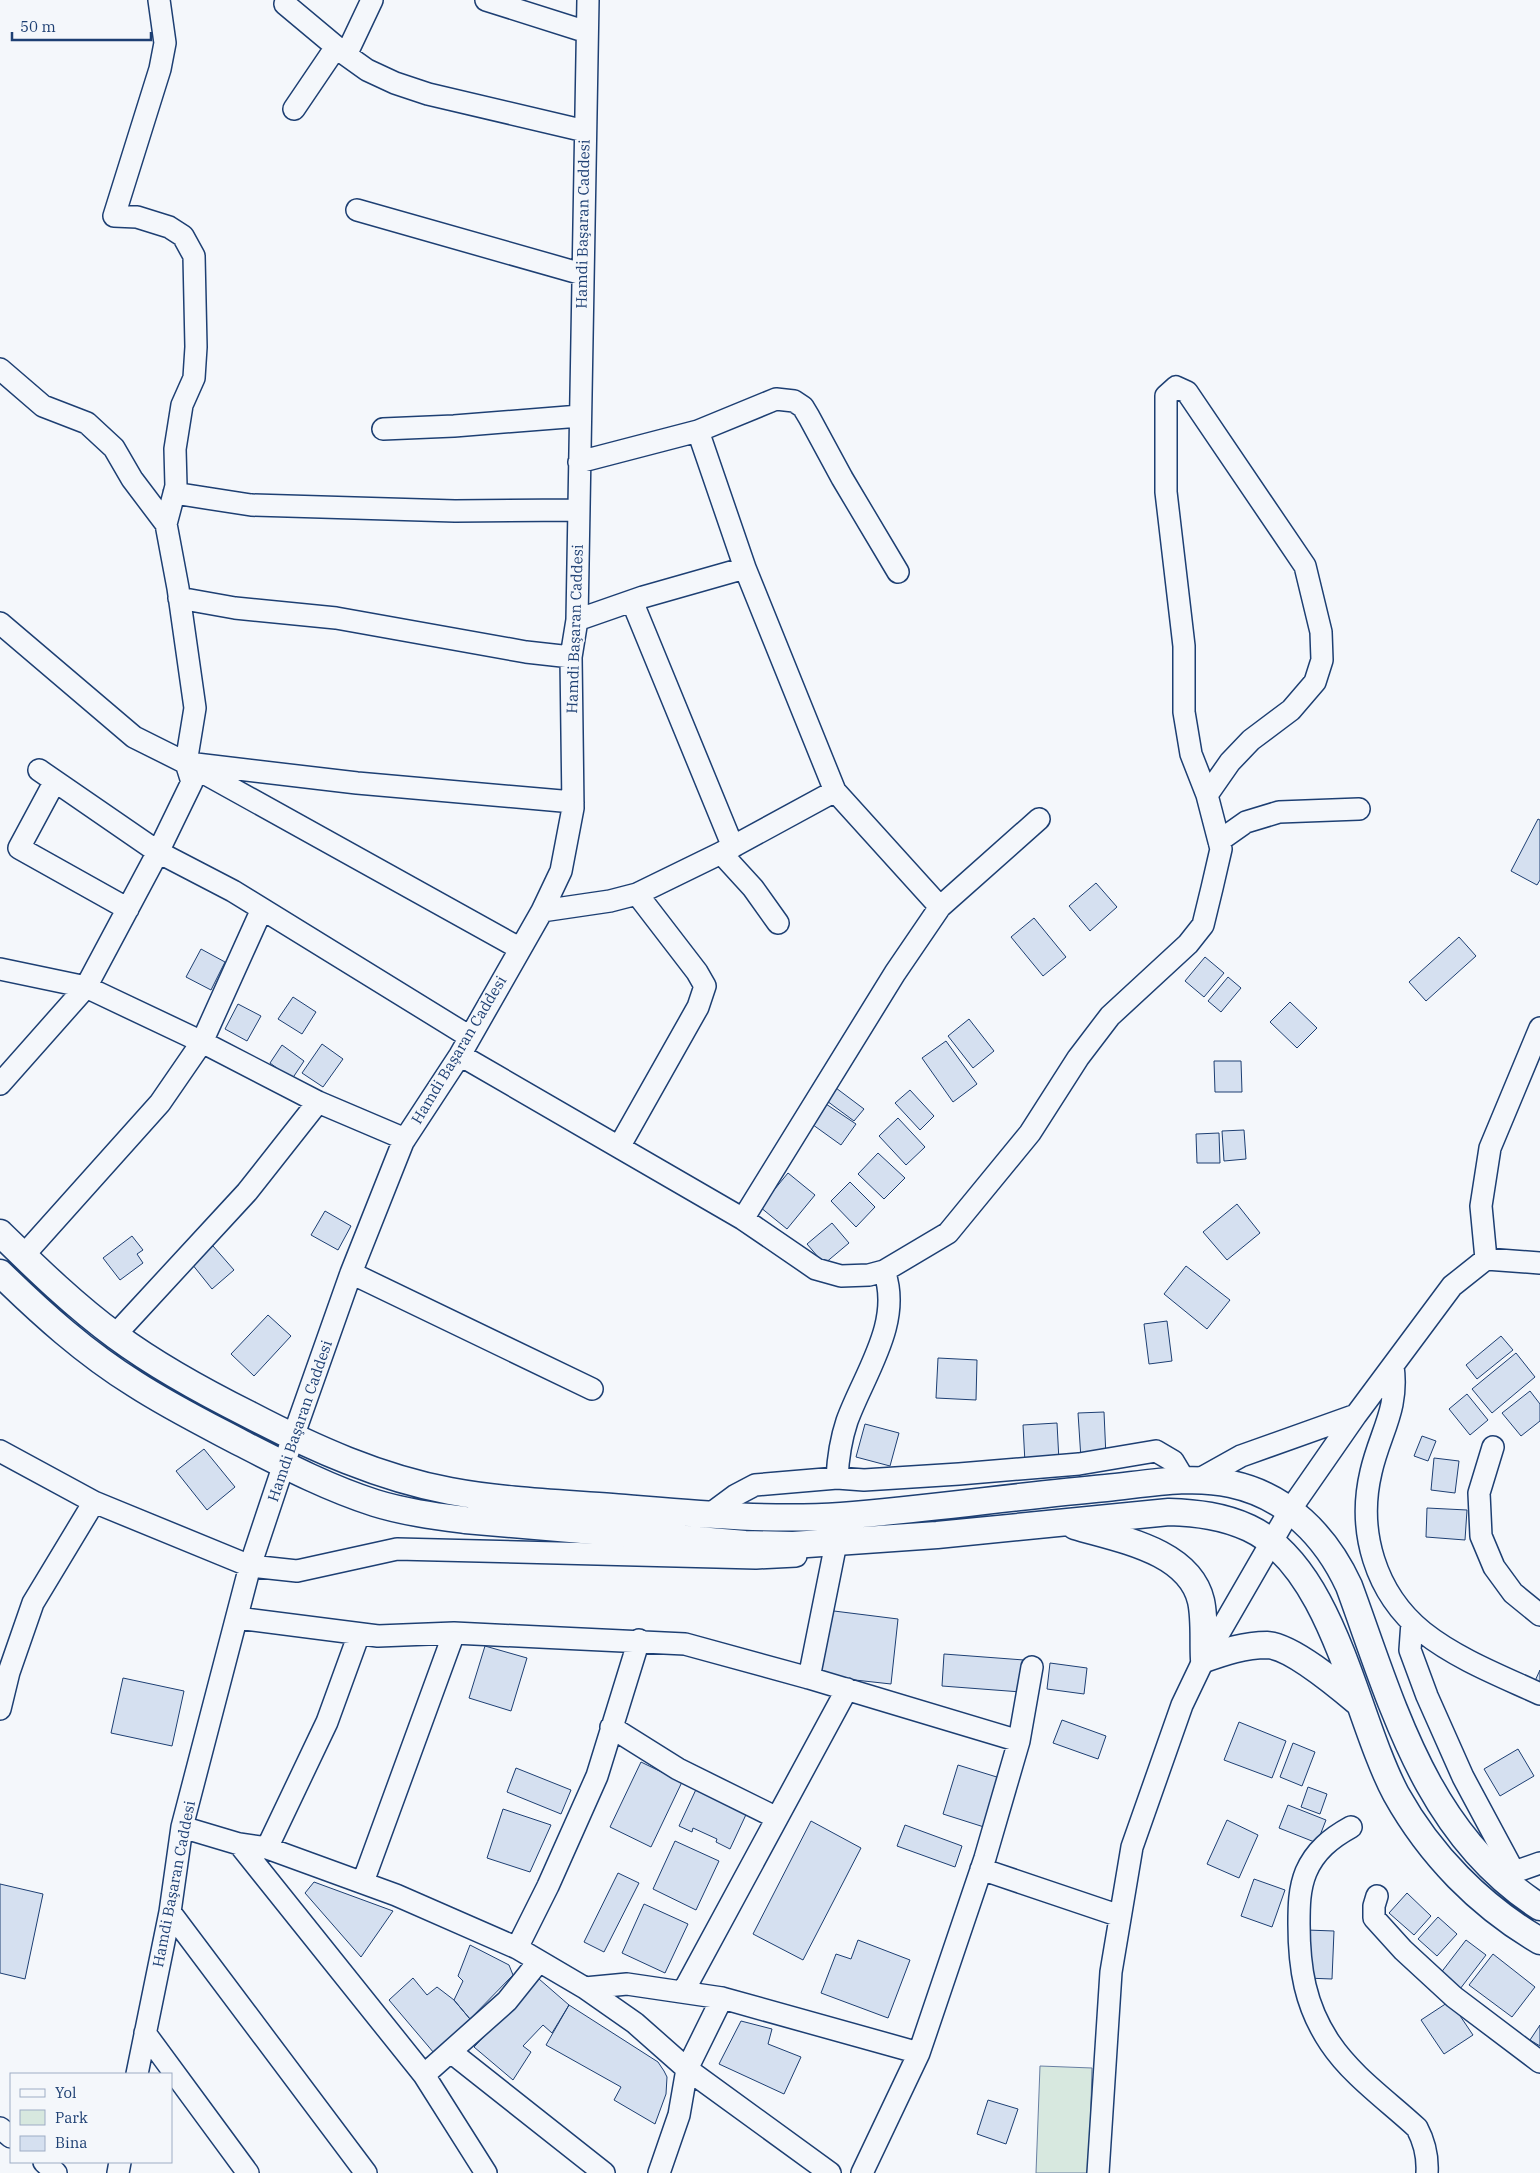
<svg xmlns="http://www.w3.org/2000/svg" width="1540" height="2173" viewBox="0 0 1540 2173" font-family="'IBM Plex Serif',serif">
<rect width="100%" height="100%" fill="#f4f7fb"/>
<path fill="#d7e8df" stroke="#687fa3" d="M1040,2066L1092,2068L1089,2173H1036Z"/>
<path fill="#d5e0f0" stroke="#1d3f73" d="M1538,819L1540,820V880L1537,885L1511,871Z
M1096,883L1117,907L1090,931L1069,906Z
M1034,918L1066,957L1043,976L1011,937Z
M1459,937L1476,956L1426,1001L1409,982Z
M201,949L225,962L211,990L186,977Z
M1205,957L1224,973L1204,997L1185,981Z
M1228,977L1241,988L1221,1012L1208,1001Z
M293,997L316,1012L302,1034L278,1019Z
M1290,1002L1317,1028L1297,1048L1270,1022Z
M238,1004L261,1016L247,1041L225,1029Z
M969,1019L994,1051L973,1068L948,1036Z
M946,1041L977,1084L953,1102L922,1058Z
M322,1044L343,1059L323,1087L302,1073Z
M282,1045L304,1061L292,1079L270,1063Z
M1214,1061H1241L1242,1092H1215Z
M836,1088L864,1109L854,1121L827,1101Z
M910,1090L934,1116L920,1130L895,1103Z
M823,1102L856,1124L841,1145L809,1122Z
M898,1118L925,1147L906,1165L879,1136Z
M1244,1130L1246,1159L1224,1161L1222,1131Z
M1219,1133L1220,1163H1197L1196,1134Z
M878,1153L905,1178L884,1199L858,1174Z
M788,1173L815,1195L787,1229L760,1207Z
M850,1182L875,1207L856,1227L831,1201Z
M1237,1204L1260,1233L1227,1260L1203,1232Z
M325,1211L351,1226L338,1250L311,1235Z
M832,1223L849,1243L824,1264L807,1244Z
M132,1236L143,1250L137,1254L143,1263L120,1280L103,1258Z
M213,1246L234,1270L212,1289L192,1264Z
M1186,1266L1230,1300L1207,1329L1164,1294Z
M268,1315L291,1336L254,1376L231,1354Z
M1167,1321L1172,1361L1149,1364L1144,1324Z
M1501,1336L1513,1350L1477,1379L1466,1365Z
M1516,1353L1535,1377L1492,1413L1472,1389Z
M938,1358L977,1360L976,1400L936,1398Z
M1530,1391L1540,1404V1421L1521,1436L1502,1413Z
M1467,1394L1488,1420L1470,1435L1449,1409Z
M1104,1412L1106,1457L1081,1459L1078,1413Z
M1057,1423L1059,1461L1025,1463L1023,1425Z
M865,1424L899,1433L890,1466L856,1457Z
M1422,1436L1436,1441L1428,1461L1414,1456Z
M204,1449L235,1487L207,1510L176,1471Z
M1434,1458L1459,1461L1455,1493L1431,1490Z
M1427,1508L1467,1510L1465,1540L1426,1537Z
M826,1610L898,1619L891,1684L819,1676Z
M485,1646L527,1658L511,1711L469,1698Z
M944,1654L1024,1660L1021,1692L942,1686Z
M1050,1663L1087,1668L1084,1694L1047,1689Z
M1540,1670V1686L1534,1683Z
M123,1678L184,1691L172,1746L111,1733Z
M1062,1720L1106,1736L1098,1759L1053,1743Z
M1239,1722L1286,1741L1272,1778L1224,1760Z
M1293,1743L1315,1752L1302,1786L1280,1777Z
M1518,1749L1534,1776L1500,1796L1484,1769Z
M641,1762L682,1782L651,1847L610,1827Z
M958,1765L1000,1778L984,1827L943,1814Z
M516,1768L571,1790L561,1814L507,1792Z
M699,1783L750,1806L730,1849L716,1842L717,1839L693,1828L692,1832L679,1826Z
M1308,1787L1327,1794L1320,1814L1301,1807Z
M1288,1805L1326,1820L1317,1843L1279,1828Z
M503,1809L551,1825L530,1872L487,1858Z
M1227,1820L1258,1835L1239,1878L1207,1864Z
M811,1821L861,1848L803,1960L753,1934Z
M905,1825L962,1846L955,1867L897,1846Z
M675,1841L719,1861L696,1910L653,1889Z
M618,1873L639,1883L604,1952L584,1942Z
M1254,1879L1285,1890L1272,1927L1241,1916Z
M314,1882L393,1911L361,1957L305,1893Z
M0,1884L43,1894L25,1979L0,1973Z
M1407,1893L1431,1916L1414,1935L1389,1913Z
M644,1904L688,1924L665,1973L622,1953Z
M1438,1917L1457,1934L1437,1956L1418,1939Z
M1307,1930L1334,1931L1332,1979L1306,1978Z
M858,1940L910,1960L888,2018L821,1993L836,1954L851,1959Z
M1466,1940L1486,1955L1460,1989L1440,1974Z
M470,1945L509,1965L513,1975L470,2019L454,2000L463,1981L458,1976Z
M1493,1954L1535,1987L1512,2017L1469,1985Z
M413,1978L427,1995L437,1987L454,2000L470,2019L434,2053L389,2000Z
M539,1979L569,2005L552,2033L543,2025L523,2046L531,2052L513,2080L474,2047Z
M1450,2001L1473,2035L1444,2054L1421,2020Z
M569,2005L658,2062L664,2071L667,2077L666,2094L655,2124L614,2100L621,2087L546,2045Z
M741,2021L772,2029L768,2044L801,2057L784,2094L719,2064Z
M1540,2025V2046L1530,2040Z
M988,2100L1018,2109L1006,2144L977,2134Z"/>
<g fill="none" stroke-linecap="round" stroke-linejoin="round">
<g stroke="#1d3f73" stroke-width="24">
<path id="minor" d="M159,0L165,43L160,69L114,216L137,217L169,227L183,236L194,256L196,347L194,378L182,405L175,449L176,486L166,524
M486,0L587,32
M285,4L346,55L367,70L395,83L428,94L585,131
M346,55L372,0
M294,109L336,47
M357,210L582,274
M0,369L43,406L87,423L114,448L132,479L166,524L178,588L195,708L186,763L192,782L158,852L86,987L0,1084
M383,429L454,426L580,416
M698,431L745,568
M579,462L698,431L776,399L794,401L803,407L809,417L842,478L898,572
M174,493L251,505L455,511L578,510
M179,598L235,608L336,618L526,652L571,657
M632,601L733,847
M0,623L134,737L186,763L519,948
M196,764L357,783L573,802
M39,770L158,852L233,891L470,1037
M55,781L19,848L128,909
M835,791L940,907
M1219,841L1246,822L1279,812L1359,809
M721,853L753,888L778,923
M542,911L610,901L637,894L721,853L835,791L745,568L643,597L577,620
M0,969L86,987L202,1042L318,1102L405,1139
M460,1055L743,1219L816,1269L841,1276L869,1275L884,1271L948,1233L1030,1133L1078,1058L1110,1016L1188,944L1203,925L1212,888L1221,849L1207,795L1191,754L1184,712V646L1166,492V396L1176,387L1187,392L1305,566L1321,632L1322,660L1315,682L1291,710L1251,740L1230,762L1207,795
M619,1147L698,1007L705,986L697,972L637,894
M743,1219L895,973L940,907L1039,819
M23,1256L160,1103L202,1042L262,909
M1486,1259L1481,1206L1490,1148L1540,1028
M351,1273L592,1389
M115,1335L247,1192L318,1102
M1393,1366C1399,1410 1380,1432 1371,1472C1357,1531 1375,1593 1423,1632C1457,1659 1501,1676 1540,1694
M1493,1447L1479,1493L1481,1536L1494,1567L1513,1593L1540,1615
M0,1451L94,1502L250,1566L297,1571L397,1549L756,1558L796,1556
M837,1478C838,1458 841,1439 847,1421C864,1374 903,1322 884,1271
M1198,1480L1241,1456L1356,1415
M709,1515L736,1495L755,1485L837,1478L864,1480L959,1474L1079,1464L1156,1451L1173,1461L1185,1481
M237,1618L378,1636L454,1633L685,1644L809,1678L1019,1741
M1412,1622L1410,1650L1427,1696L1463,1777L1514,1872
M809,1678L839,1528
M0,1709L9,1672L33,1603L94,1502
M611,1727L678,1769L777,1818
M182,1827L239,1844L267,1848L396,1895L517,1948L585,1988L635,2023L687,2069L830,2173
M1351,1827C1331,1838 1315,1851 1306,1872C1299,1889 1299,1907 1299,1924C1299,1968 1305,2006 1330,2043C1352,2076 1388,2101 1417,2128C1425,2143 1428,2156 1427,2173
M239,1844L424,2075L486,2173
M267,1848L327,1722L359,1634
M981,1869L1120,1916
M1500,1877L1540,1863
M363,1882L454,1633
M1377,1896L1374,1906V1918L1403,1950L1454,1997L1540,2062
M170,1912L366,2173
M517,1948L548,1886L597,1776L639,1640
M585,1988L627,1984L722,1998L919,2053
M683,1992L847,1689
M145,2033L248,2173
M451,2052L604,2173
M137,2074L170,1912L182,1827L250,1566L293,1437L351,1273L403,1142L460,1055L542,911L561,871L573,808L571,657L577,620L588,0
M424,2075L507,2001L539,1961
M0,2128L11,2137
M44,2162L56,2173
M118,2173L120,2162
M659,2173L679,2115L687,2069L722,1998
M862,2173L919,2053L985,1858L1019,1741L1032,1667
M1098,2173L1111,1972L1132,1847L1182,1705L1204,1659L1290,1510L1356,1415L1452,1286L1486,1259L1540,1263"/>
</g>
<g stroke="#1d3f73" stroke-width="29">
<path id="major" d="M0,1233C37,1269 75,1306 116,1336C158,1367 204,1392 250,1415C313,1448 380,1478 450,1491C503,1501 558,1503 612,1507C688,1513 764,1521 841,1516C929,1509 1017,1496 1106,1488C1146,1484 1191,1475 1231,1484C1287,1496 1326,1536 1349,1586C1393,1706 1426,1834 1540,1907
M0,1273C42,1314 85,1353 135,1384C169,1406 205,1424 241,1443C284,1465 328,1488 375,1503C404,1512 435,1516 465,1520L745,1544L793,1545L937,1535L1169,1512C1197,1513 1223,1516 1249,1528C1334,1568 1355,1717 1396,1794C1430,1855 1480,1906 1540,1941
M1075,1526C1118,1539 1189,1550 1201,1601C1205,1619 1203,1641 1204,1659C1224,1652 1244,1645 1267,1645C1292,1646 1341,1688 1360,1704"/>
</g>
<use href="#minor" stroke="#f4f7fb" stroke-width="21"/>
<use href="#major" stroke="#f4f7fb" stroke-width="26"/>
</g>
<g text-anchor="middle" stroke-width="4" stroke-linejoin="round" paint-order="stroke">
<g font-size="15" fill="#1d3f73" stroke="#f4f7fb">
<text transform="translate(583 224) rotate(-89)" y="5">Hamdi Başaran Caddesi</text>
<text transform="translate(575 629) rotate(-88)" y="5">Hamdi Başaran Caddesi</text>
<text transform="translate(459 1050) rotate(-59)" y="5">Hamdi Başaran Caddesi</text>
<text transform="translate(300 1421) rotate(-71)" y="5">Hamdi Başaran Caddesi</text>
<text transform="translate(174 1884) rotate(-79)" y="5">Hamdi Başaran Caddesi</text>
</g>
</g>
<rect x="10" y="2073" width="162" height="90" fill="#f4f7fb" stroke="#9eadc5"/>
<rect x="20" y="2089" width="25" height="8" fill="#f4f7fb" stroke="#9eadc5"/>
<text x="55" y="2098" font-size="15" fill="#1d3f73">Yol</text>
<rect x="20" y="2110" width="25" height="15" fill="#d7e8df" stroke="#9eadc5"/>
<text x="55" y="2123" font-size="15" fill="#1d3f73">Park</text>
<rect x="20" y="2136" width="25" height="15" fill="#d5e0f0" stroke="#9eadc5"/>
<text x="55" y="2148" font-size="15" fill="#1d3f73">Bina</text>
<path d="M12 32v8h139v-8" fill="none" stroke="#1d3f73" stroke-width="2.5"/>
<text x="20" y="32" font-size="15" fill="#1d3f73" stroke="#f4f7fb" stroke-width="4" paint-order="stroke">50 m</text>
</svg>
